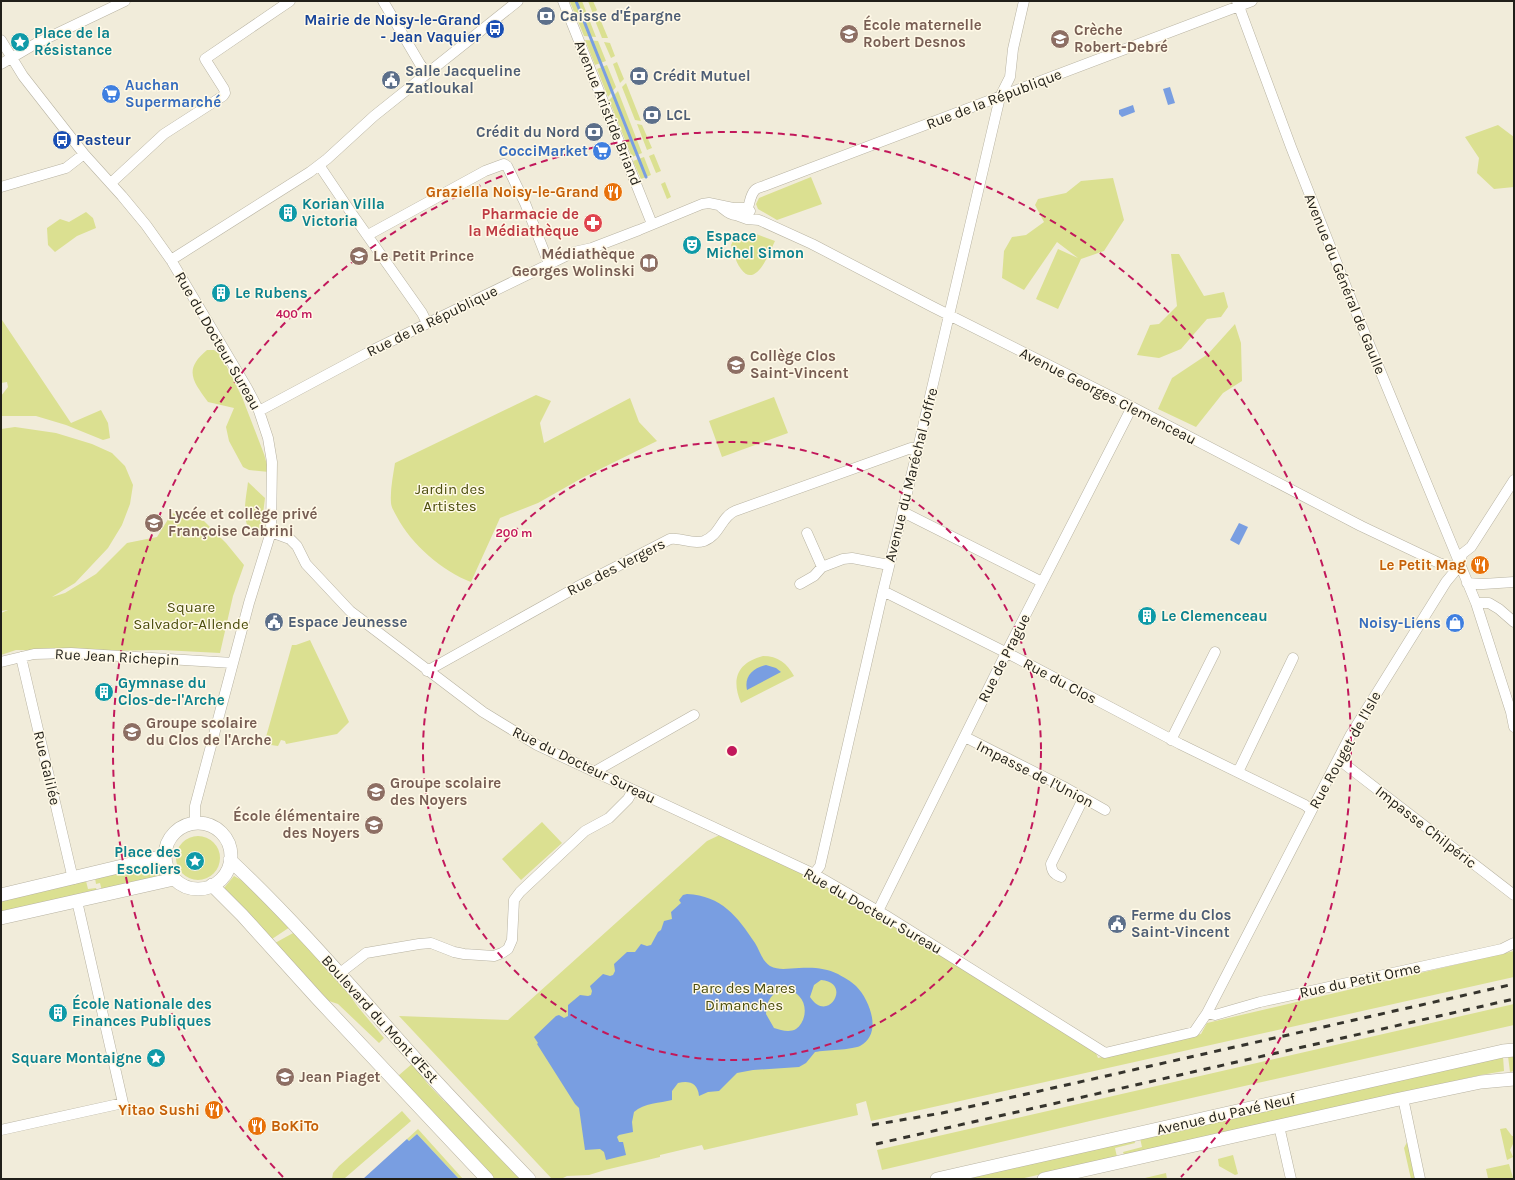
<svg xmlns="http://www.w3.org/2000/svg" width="1515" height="1180" viewBox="0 0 1515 1180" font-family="Karla,sans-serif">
<rect width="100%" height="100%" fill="#f1ecda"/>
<path fill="#dbe091" d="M582,1L596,37L584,36L570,2Z
M588,1H593L597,10L593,14Z
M598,14L608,38H602L594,18Z
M585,40L598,41L606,61L595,65Z
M604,42L610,43L615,56L611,58Z
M617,62L624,79L620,83L613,64Z
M607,65L616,87L608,97L597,69Z
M626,83L641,121L635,120L622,87Z
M618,91L642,153L632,157L609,100Z
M637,124L642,125L652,148L647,150Z
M1498,125L1514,137V187L1494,189L1477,173L1479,158L1465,137Z
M654,154L661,171L656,173L649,156Z
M644,157L651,175L641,179L633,161Z
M811,177L822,204L777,220L758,209L756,204L759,198Z
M1113,178L1124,220L1104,251L1081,259L1058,309L1036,299L1058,249L1078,258L1057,242L1024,290L1002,278L1004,251L1012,237L1026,235L1044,222L1035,205L1038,199L1066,193L1081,181Z
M665,182L671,197L667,199L661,184Z
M86,212L93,218L96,228L77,236L55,252L48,245L47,228L60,219L69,222Z
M751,232L775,241C770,251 756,290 741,269C736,263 734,253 731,245L734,239Z
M1171,254H1179L1204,296L1224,292L1228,307L1221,317L1207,319L1181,349L1159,358L1137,355L1150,325L1159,324L1177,306Z
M2,320L71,423L101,410L108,423L110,438L103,440L66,425L36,416H1V396L8,387L7,382L1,383V321Z
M1235,324L1241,343L1242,381L1223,393L1196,427L1158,409L1172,378L1208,354Z
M207,350H214L221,355L242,397L264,454L269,472L249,470L243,467L229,441L226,427L234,408L208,402C193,381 183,370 207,350Z
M536,395L551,401L540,423L544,443L630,398L639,422L657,441L582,478L538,503L500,518L471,582C442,571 411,544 397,517C395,513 391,507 391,503C390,490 393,476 395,463Z
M774,397L788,433L722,457L709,421Z
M15,427L56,433L92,444L112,453L125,466L133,485L130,504L122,525L108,548L75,583L52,597L65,593L96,574L127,543L157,537L172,513L204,521L226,543L244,565L233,596L220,653L162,650L106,651L16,650L1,655V613L8,610L1,611V429Z
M248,482L265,498L260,537C238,530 246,500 248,482Z
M310,640L349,722L337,734L286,744L285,741L281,740L278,746L264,744L292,645H296Z
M763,656C778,656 787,663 794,676L741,703C731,679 737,663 763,656Z
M542,822L562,843L521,880L502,859Z
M726,832L814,874L1096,1053L1098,1058L1201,1034L1207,1023L1514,951V977L871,1121L866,1101L856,1104L858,1115L704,1150L702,1145L660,1155V1157L605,1170L589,1175L567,1176L561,1179H552L399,1016L508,1020L707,841Z
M176 858a22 22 0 1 1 44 0a22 22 0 1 1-44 0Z
M156,865L160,875L159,878L102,891L100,883L96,884L95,878L148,866Z
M234,876L245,882L290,927L272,939L224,888Z
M86,881L88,889L96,888L97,892L1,913V900Z
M295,932L336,976L358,1007L384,1038L379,1043L338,1004L329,1001L275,943Z
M1514,1004V1025L1090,1121L882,1170L877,1150Z
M1514,1055V1071L1510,1072L1508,1056Z
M1503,1056L1504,1071L1481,1075L1124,1155L1123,1152L1142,1147L1140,1138Z
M413,1063L427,1083L444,1101L470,1121L523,1179H492L398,1076Z
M402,1111L411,1121L345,1178L332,1179L333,1173L339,1166Z
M1506,1128L1512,1136H1514V1142L1510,1150L1513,1157L1507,1160L1500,1129Z
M418,1129L463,1179H459L417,1134L409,1141L407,1139Z
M1134,1140L1135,1143L1115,1148L1117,1157L1020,1179H961Z
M1407,1142L1417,1179H1411L1404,1148Z
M1233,1155L1238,1174L1235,1175L1219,1166L1218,1159Z
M1509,1164L1513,1178L1485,1179L1488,1178L1486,1169Z
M1166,1173L1167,1179H1145V1178Z"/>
<path fill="#799ee1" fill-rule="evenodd" d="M1170,87L1175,103L1168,105L1163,89Z
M1133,105L1135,112L1122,117L1119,114V110Z
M1239,523L1248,527L1239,545L1230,540Z
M766,665L776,668L781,672L747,690C744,676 753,668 766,665Z
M687,894C722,896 737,916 755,943C760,951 762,961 770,966C780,971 789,968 799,968C813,967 826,968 838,974C843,977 851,981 856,986C870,1000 883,1034 860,1046C851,1050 826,1050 815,1052L806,1063L799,1067L753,1070L737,1073L719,1091L708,1092L699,1096C698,1083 689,1080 678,1083L672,1091V1100C660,1103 644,1103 634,1112L632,1122L633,1132L619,1135L617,1137L619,1142H623L626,1155L606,1160L604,1152L600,1149L585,1150L579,1108L575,1104L537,1044L538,1043L534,1037L556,1016L559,1015L564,1018L568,1016V1005L580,995L588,996L591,995L592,991L590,986L603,974L610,976L613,975L615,971L614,964L627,952H635L641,944L647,946L651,945L658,932L661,930L664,921L672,919L671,912L681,903L679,900L683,895ZM821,980C853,982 828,1025 810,997L814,985ZM785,989C790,991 796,992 799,996C808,1005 806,1022 796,1029C789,1033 781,1030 774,1028L766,1014L767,1004L771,997L776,992Z
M417,1134L459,1179H363L407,1139L409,1141Z"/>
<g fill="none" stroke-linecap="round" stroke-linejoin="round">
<path stroke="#799ee1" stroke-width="3" d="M576,1L646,177"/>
<g stroke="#b8b3a2" stroke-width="11">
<path id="minor" d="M383,1L420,64L427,73
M563,1L652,224
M1237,1L1291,147L1358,317L1476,603L1511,712L1514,727
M1,40L23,76L84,154L122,196L146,225L171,260L247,388L259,411L268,438L272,462L271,532L249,603L195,806V823
M1,64L35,44L125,1
M319,165L350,211L422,313L427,323
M111,183L164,134L223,96L225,93L224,89L205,59L290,1
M1,187L66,168L84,154
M721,207C726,211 731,216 738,215C752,214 747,198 755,190C757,188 761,187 764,186L1252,1
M736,215L747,219L759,220L812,244L933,307L1132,407L1361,526L1439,563L1448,566L1460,565
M368,235L485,171L504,164L507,166L525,203L549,264
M171,260L310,172L327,159L374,116L518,1
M259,411L373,350L574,252L592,248L639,230L702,204L709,203L733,208H744L750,211
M903,512L1042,582
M271,532L290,539L297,546L306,564L350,611L483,712L537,745L814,874L885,915L1105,1053L1194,1032L1207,1013L1350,736L1446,582L1460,565L1462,554L1471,547L1514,480
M807,533L822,567
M1467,583L1483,584L1514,582
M800,584L814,576L822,567L843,559L852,558L889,565
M883,591L1015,657L1180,744L1305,805L1311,810
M1476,603H1489L1499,609L1514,622
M21,657L73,879
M1,662L34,654L71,653L233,663
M427,671L577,587L670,539C682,537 691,545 704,541C720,535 721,517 735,511L911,448H918
M965,737L1066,788L1105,810
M1171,740L1215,652
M1338,759L1514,895
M594,772L694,715
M1238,772L1293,658
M814,874L820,866L883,591L918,448L1000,97L1010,77L1013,49L1024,1
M1061,877C1054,874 1052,872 1051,864L1083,799
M878,911L1006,653L1132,407
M340,973L366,953L419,944L431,943L454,952L464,954L494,956L502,953L508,949L512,940L514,900L520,892L585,831L609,818L628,799L633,790
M1207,1013L1215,1015L1260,1002L1502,949L1514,943
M1403,1098L1420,1179
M1279,1126L1291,1179
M1,1130L123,1103L77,901"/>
</g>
<g stroke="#b8b3a2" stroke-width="14">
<path id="major" d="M165 856a33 33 0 1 1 66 0a33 33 0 1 1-66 0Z
M230,860C295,921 353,989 412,1055C450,1098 490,1138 529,1179
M212,885L242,915L317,998L487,1179
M1,895L164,856
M1,918L174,879
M937,1179L1503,1051L1514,1050
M1044,1179L1395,1100L1481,1082L1514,1079"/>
</g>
<use href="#minor" stroke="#fff" stroke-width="10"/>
<use href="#major" stroke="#fff" stroke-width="13"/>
<path stroke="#36342d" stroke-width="3" stroke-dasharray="7 7" stroke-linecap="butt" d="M872,1125L942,1113L1514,984
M876,1144L1514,999"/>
</g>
<g fill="none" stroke="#c2185b" stroke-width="2" stroke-dasharray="7 5">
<circle cx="732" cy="751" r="309"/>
<path d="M283 1177A619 619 0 1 1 1181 1177"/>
</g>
<defs>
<g id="bank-disc" transform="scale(1)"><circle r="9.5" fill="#5c6f8a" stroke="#fff9e7"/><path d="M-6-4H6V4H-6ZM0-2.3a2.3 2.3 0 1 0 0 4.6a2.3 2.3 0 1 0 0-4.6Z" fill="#fff"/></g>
<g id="bus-disc" transform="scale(1)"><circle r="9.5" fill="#1a4fb4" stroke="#fff9e7"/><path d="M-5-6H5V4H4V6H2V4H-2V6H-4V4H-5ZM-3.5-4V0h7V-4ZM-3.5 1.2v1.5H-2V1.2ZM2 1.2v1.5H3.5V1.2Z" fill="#fff"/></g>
<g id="school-disc" transform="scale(1)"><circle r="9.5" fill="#8d6e63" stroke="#fff9e7"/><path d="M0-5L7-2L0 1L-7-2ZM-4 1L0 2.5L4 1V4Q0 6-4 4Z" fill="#fff"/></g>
<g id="sight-disc" transform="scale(1)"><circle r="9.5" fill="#0f9aa8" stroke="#fff9e7"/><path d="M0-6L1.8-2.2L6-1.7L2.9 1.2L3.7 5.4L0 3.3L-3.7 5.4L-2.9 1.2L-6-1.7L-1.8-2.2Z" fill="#fff"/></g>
<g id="civic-disc" transform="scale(1)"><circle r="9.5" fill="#5c6f8a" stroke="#fff9e7"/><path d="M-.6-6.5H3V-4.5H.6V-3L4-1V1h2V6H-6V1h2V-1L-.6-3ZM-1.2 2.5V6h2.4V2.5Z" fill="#fff"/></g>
<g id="supermarket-disc" transform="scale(1)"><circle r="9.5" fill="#3f7fe0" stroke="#fff9e7"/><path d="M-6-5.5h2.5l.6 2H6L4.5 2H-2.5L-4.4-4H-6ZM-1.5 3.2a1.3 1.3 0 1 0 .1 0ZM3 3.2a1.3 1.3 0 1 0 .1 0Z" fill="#fff"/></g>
<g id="restaurant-disc" transform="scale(1)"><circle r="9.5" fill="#e8710a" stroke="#fff9e7"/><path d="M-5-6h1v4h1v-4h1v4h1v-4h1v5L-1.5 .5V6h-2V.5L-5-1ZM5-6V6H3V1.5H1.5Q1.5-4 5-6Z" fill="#fff"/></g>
<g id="building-disc" transform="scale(1)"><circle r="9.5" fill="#0f9aa8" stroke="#fff9e7"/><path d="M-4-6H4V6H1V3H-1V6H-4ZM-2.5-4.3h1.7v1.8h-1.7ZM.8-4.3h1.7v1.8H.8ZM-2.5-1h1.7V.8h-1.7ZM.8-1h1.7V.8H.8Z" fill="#fff"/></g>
<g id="pharmacy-disc" transform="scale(1)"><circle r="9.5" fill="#e0444e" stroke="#fff9e7"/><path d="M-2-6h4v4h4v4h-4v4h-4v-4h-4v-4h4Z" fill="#fff"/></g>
<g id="theatre-disc" transform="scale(1)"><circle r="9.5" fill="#0f9aa8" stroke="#fff9e7"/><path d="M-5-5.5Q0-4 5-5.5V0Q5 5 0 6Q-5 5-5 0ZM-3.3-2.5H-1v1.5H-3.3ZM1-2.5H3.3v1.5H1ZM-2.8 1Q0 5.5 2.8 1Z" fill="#fff"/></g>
<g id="library-disc" transform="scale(1)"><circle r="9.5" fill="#8d6e63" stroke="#fff9e7"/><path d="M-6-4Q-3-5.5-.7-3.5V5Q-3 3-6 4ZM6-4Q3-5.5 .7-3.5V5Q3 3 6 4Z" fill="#fff"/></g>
<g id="shop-disc" transform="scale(1)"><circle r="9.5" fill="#3f7fe0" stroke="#fff9e7"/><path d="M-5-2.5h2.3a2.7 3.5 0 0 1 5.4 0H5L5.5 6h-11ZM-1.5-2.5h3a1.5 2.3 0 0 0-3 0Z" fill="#fff"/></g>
</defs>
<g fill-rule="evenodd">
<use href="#bank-disc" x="546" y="16"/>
<use href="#bus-disc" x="495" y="29"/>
<use href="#school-disc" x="849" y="34"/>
<use href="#school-disc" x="1060" y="39"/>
<use href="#sight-disc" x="20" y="42"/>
<use href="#bank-disc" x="639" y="76"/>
<use href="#civic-disc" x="391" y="80"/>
<use href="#supermarket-disc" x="111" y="94"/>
<use href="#bank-disc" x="652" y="115"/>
<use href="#bank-disc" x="594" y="132"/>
<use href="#bus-disc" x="62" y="140"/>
<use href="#supermarket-disc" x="602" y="151"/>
<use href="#restaurant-disc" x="613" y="192"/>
<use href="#building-disc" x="288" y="213"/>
<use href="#pharmacy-disc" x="593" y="223"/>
<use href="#theatre-disc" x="692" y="245"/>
<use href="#school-disc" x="359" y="256"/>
<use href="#library-disc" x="649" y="263"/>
<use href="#building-disc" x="221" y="293"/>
<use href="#school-disc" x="736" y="365"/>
<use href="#school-disc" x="154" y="523"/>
<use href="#restaurant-disc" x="1480" y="565"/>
<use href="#building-disc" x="1147" y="616"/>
<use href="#civic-disc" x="274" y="622"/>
<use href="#shop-disc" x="1455" y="623"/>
<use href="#building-disc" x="104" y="692"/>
<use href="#school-disc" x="132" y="732"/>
<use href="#school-disc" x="376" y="792"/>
<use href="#school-disc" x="374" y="825"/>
<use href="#sight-disc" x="195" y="861"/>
<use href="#civic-disc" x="1117" y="924"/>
<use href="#building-disc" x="58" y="1013"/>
<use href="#sight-disc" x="156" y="1058"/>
<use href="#school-disc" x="285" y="1077"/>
<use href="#restaurant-disc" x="214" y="1110"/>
<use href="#restaurant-disc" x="257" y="1126"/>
</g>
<g text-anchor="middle" stroke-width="3" stroke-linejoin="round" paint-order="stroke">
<g font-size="15" font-weight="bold" fill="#4e5e75" stroke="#fff9e7" text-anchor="start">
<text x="560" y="21">Caisse d'Épargne</text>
<text x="405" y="76">Salle Jacqueline<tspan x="405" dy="17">Zatloukal</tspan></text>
<text x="653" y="81">Crédit Mutuel</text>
<text x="666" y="120">LCL</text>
<text x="580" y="137" text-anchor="end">Crédit du Nord</text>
<text x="288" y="627">Espace Jeunesse</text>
<text x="1131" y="920">Ferme du Clos<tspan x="1131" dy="17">Saint-Vincent</tspan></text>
</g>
<g font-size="15" font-weight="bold" fill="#164399" stroke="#fff9e7" text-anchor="end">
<text x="481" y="25">Mairie de Noisy-le-Grand<tspan x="481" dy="17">- Jean Vaquier</tspan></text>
<text x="76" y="145" text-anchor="start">Pasteur</text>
</g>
<g font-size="15" font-weight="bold" fill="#785e54" stroke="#fff9e7" text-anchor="start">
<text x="863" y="30">École maternelle<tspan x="863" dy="17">Robert Desnos</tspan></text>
<text x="1074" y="35">Crèche<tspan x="1074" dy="17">Robert-Debré</tspan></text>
<text x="635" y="259" text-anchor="end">Médiathèque<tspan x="635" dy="17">Georges Wolinski</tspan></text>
<text x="373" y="261">Le Petit Prince</text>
<text x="750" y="361">Collège Clos<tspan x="750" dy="17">Saint-Vincent</tspan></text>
<text x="168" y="519">Lycée et collège privé<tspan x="168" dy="17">Françoise Cabrini</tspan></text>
<text x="146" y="728">Groupe scolaire<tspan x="146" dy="17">du Clos de l'Arche</tspan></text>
<text x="390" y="788">Groupe scolaire<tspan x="390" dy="17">des Noyers</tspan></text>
<text x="360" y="821" text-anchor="end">École élémentaire<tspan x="360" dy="17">des Noyers</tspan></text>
<text x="299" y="1082">Jean Piaget</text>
</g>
<g font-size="15" font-weight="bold" fill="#0d838f" stroke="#fff9e7" text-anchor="start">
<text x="34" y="38">Place de la<tspan x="34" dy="17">Résistance</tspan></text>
<text x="302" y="209">Korian Villa<tspan x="302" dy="17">Victoria</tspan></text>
<text x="706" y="241">Espace<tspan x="706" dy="17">Michel Simon</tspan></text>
<text x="235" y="298">Le Rubens</text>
<text x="1161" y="621">Le Clemenceau</text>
<text x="118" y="688">Gymnase du<tspan x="118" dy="17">Clos-de-l'Arche</tspan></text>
<text x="181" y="857" text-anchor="end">Place des<tspan x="181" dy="17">Escoliers</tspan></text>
<text x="72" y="1009">École Nationale des<tspan x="72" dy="17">Finances Publiques</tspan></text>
<text x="142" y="1063" text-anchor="end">Square Montaigne</text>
</g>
<g font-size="15" font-weight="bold" fill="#366cbe" stroke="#fff9e7" text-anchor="end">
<text x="125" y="90" text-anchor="start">Auchan<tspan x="125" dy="17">Supermarché</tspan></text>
<text x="588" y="156">CocciMarket</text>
<text x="1441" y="628">Noisy-Liens</text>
</g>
<g font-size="15" fill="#211f19" stroke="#fff9e7">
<text transform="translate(994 99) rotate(-21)" y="5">Rue de la République</text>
<text transform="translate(608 113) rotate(68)" y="5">Avenue Aristide Briand</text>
<text transform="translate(1345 284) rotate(68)" y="5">Avenue du Général de Gaulle</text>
<text transform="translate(432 321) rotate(-26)" y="5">Rue de la République</text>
<text transform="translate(218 341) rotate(60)" y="5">Rue du Docteur Sureau</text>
<text transform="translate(1108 396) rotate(27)" y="5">Avenue Georges Clemenceau</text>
<text transform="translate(911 475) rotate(-76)" y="5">Avenue du Maréchal Joffre</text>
<text transform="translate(616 567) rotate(-27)" y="5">Rue des Vergers</text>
<text transform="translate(117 657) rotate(3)" y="5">Rue Jean Richepin</text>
<text transform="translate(1004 658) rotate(-63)" y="5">Rue de Prague</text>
<text transform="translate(1060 681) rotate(28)" y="5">Rue du Clos</text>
<text transform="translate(1345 750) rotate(-61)" y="5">Rue Rouget de l'Isle</text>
<text transform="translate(584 765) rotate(26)" y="5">Rue du Docteur Sureau</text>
<text transform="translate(47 768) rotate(77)" y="5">Rue Galilée</text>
<text transform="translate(1035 774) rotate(27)" y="5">Impasse de l'Union</text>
<text transform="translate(1426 827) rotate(38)" y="5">Impasse Chilpéric</text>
<text transform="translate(873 911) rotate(30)" y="5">Rue du Docteur Sureau</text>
<text transform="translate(1360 980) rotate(-12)" y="5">Rue du Petit Orme</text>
<text transform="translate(380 1019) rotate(48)" y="5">Boulevard du Mont d'Est</text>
<text transform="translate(1226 1114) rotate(-13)" y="5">Avenue du Pavé Neuf</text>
</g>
<g font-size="15" font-weight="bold" fill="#c56008" stroke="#fff9e7" text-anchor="end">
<text x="599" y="197">Graziella Noisy-le-Grand</text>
<text x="1466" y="570">Le Petit Mag</text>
<text x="200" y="1115">Yitao Sushi</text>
<text x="271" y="1131" text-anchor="start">BoKiTo</text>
</g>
<g font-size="15" font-weight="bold" fill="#be3a42" stroke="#fff9e7" text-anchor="end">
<text x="579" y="219">Pharmacie de<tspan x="579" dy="17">la Médiathèque</tspan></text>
</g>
<g font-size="15" fill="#4b4d0c" stroke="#fff9e7">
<text x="450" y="494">Jardin des<tspan x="450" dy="17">Artistes</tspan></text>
<text x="191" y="612">Square<tspan x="191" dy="17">Salvador-Allende</tspan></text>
<text x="744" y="993">Parc des Mares<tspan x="744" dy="17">Dimanches</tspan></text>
</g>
</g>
<circle cx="732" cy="751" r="6" fill="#c2185b" stroke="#fff9e7" stroke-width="2"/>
<g font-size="12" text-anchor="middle" font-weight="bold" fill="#c2185b" stroke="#fff9e7" stroke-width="3" stroke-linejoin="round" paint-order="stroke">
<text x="294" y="318">400 m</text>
<text x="514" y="537">200 m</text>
</g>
<rect width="1515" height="1180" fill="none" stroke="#211f19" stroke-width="4"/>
</svg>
